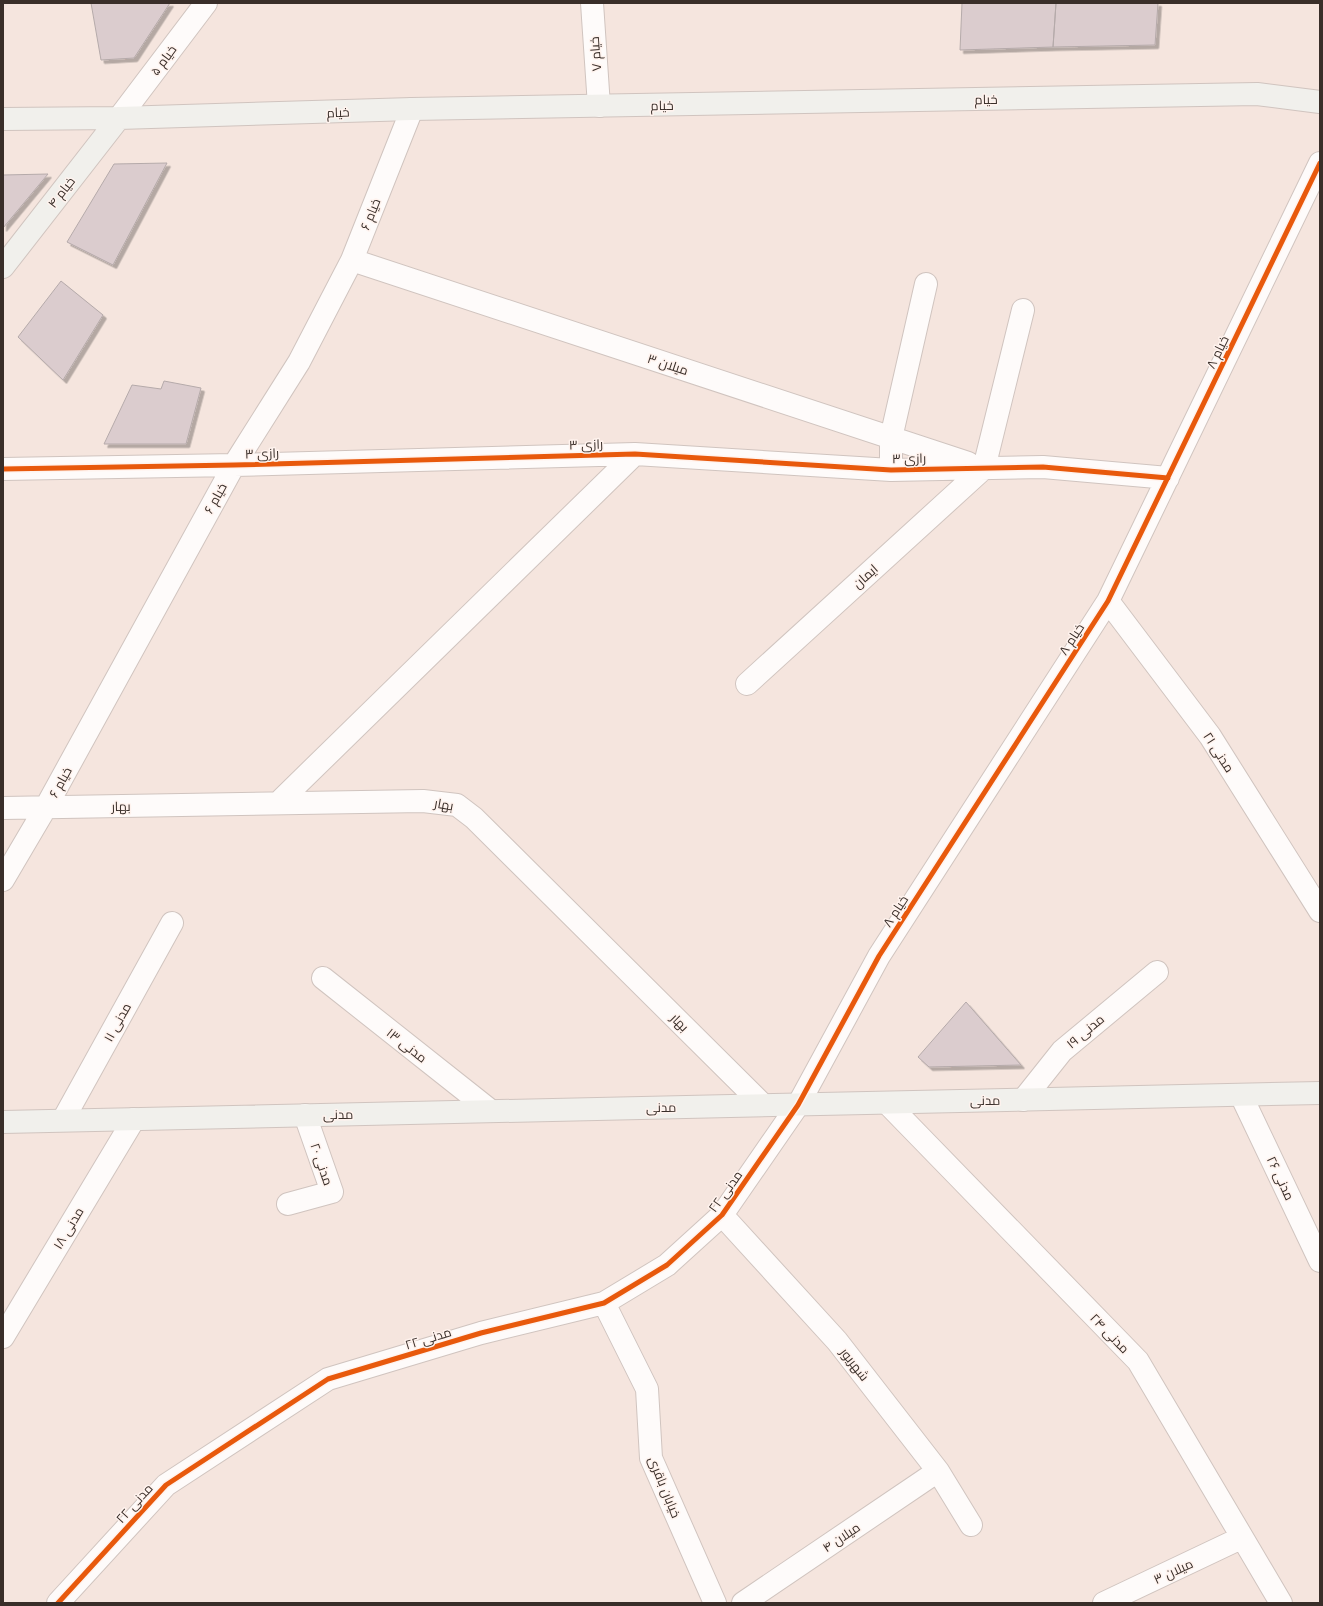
<svg xmlns="http://www.w3.org/2000/svg" width="1323" height="1606" viewBox="0 0 1323 1606" font-family="Poppins,Cairo,sans-serif">
<defs>
<filter id="shadow"><feDropShadow dx="3.5" dy="3.5" stdDeviation="0" flood-color="#0004"/></filter>
</defs>
<rect width="100%" height="100%" fill="#f5e5de"/>
<path fill="#dbccce" stroke="#b5aaaa" filter="url(#shadow)" d="M91,3H170L134,58L101,60Z
M962,3H1056L1053,47L960,50Z
M1056,3H1158L1155,45L1053,47Z
M167,163L113,265L67,242L114,164Z
M48,174L3,228V175Z
M61,281L103,315L63,380L18,337Z
M164,381L201,388L186,444H104L132,385L161,389Z
M966,1002L1021,1065L929,1067L918,1057Z"/>
<g fill="none" stroke-linecap="round" stroke-linejoin="round">
<g stroke="#d0c4bf" stroke-width="24">
<path id="street" d="M592,3L599,106
M119,118L206,3
M352,260L968,463
M984,468L1023,310
M3,469L234,465L635,454L891,470L1043,467L1168,478
M891,470V438L926,284
M1108,601L1210,736L1320,911
M747,684L984,468
M278,803L635,454
M3,808L423,801L457,805L474,818L763,1105
M3,880L46,807L234,465L299,362L352,260L412,109
M323,978L491,1111
M1241,1095L1320,1261
M1023,1100L1062,1051L1157,972
M887,1103L1138,1361L1281,1603
M63,1120L172,923
M288,1204L332,1192L305,1115
M722,1215L837,1341L938,1471L971,1525
M604,1303L647,1389L651,1458L715,1603
M3,1337L134,1119
M58,1603L166,1485L328,1379L481,1333L604,1303L667,1265L722,1215L798,1105L879,956L1108,601L1320,163
M743,1603L938,1471
M1104,1603L1241,1538"/>
</g>
<g stroke="#d0c4bf" stroke-width="24">
<path id="secondary" d="M3,119L119,118L412,109L1257,94L1320,102
M3,267L119,118
M3,1122L1320,1093"/>
</g>
<use href="#street" stroke="#fefbfa" stroke-width="22"/>
<use href="#secondary" stroke="#f1f0ec" stroke-width="22"/>
<g stroke="#fff3ee" stroke-width="8">
<path id="cycleway" d="M3,469L234,465L635,454L891,470L1043,467L1168,478
M58,1603L166,1485L328,1379L481,1333L604,1303L667,1265L722,1215L798,1105L879,956L1108,601L1320,163"/>
</g>
<use href="#cycleway" stroke="#e8590c" stroke-width="5"/>
</g>
<g text-anchor="middle" stroke-width="3" stroke-linejoin="round" paint-order="stroke">
<g font-size="13" fill="#392e29" stroke="#fff3ee">
<text transform="translate(595 54) rotate(-94)" y="5">خیام ۷</text>
<text transform="translate(163 60) rotate(-53)" y="5">خیام ۵</text>
<text transform="translate(986 99) rotate(-1)" y="5">خیام</text>
<text transform="translate(662 105) rotate(-1)" y="5">خیام</text>
<text transform="translate(338 112) rotate(-2)" y="5">خیام</text>
<text transform="translate(61 192) rotate(-52)" y="5">خیام ۴</text>
<text transform="translate(370 214) rotate(-68)" y="5">خیام ۶</text>
<text transform="translate(1217 352) rotate(-64)" y="5">خیام ۸</text>
<text transform="translate(668 364) rotate(18)" y="5">میلان ۳</text>
<text transform="translate(586 444) rotate(-2)" y="5">رازی ۳</text>
<text transform="translate(262 453) rotate(-2)" y="5">رازی ۳</text>
<text transform="translate(909 458) rotate(-1)" y="5">رازی ۳</text>
<text transform="translate(215 498) rotate(-61)" y="5">خیام ۶</text>
<text transform="translate(865 576) rotate(-42)" y="5">ایمان</text>
<text transform="translate(1071 639) rotate(-57)" y="5">خیام ۸</text>
<text transform="translate(1219 752) rotate(57)" y="5">مدنی ۲۱</text>
<text transform="translate(60 782) rotate(-61)" y="5">خیام ۶</text>
<text transform="translate(444 804) rotate(10)" y="5">بهار</text>
<text transform="translate(121 806) rotate(-1)" y="5">بهار</text>
<text transform="translate(895 911) rotate(-57)" y="5">خیام ۸</text>
<text transform="translate(117 1022) rotate(-61)" y="5">مدنی ۱۱</text>
<text transform="translate(680 1022) rotate(45)" y="5">بهار</text>
<text transform="translate(1085 1031) rotate(-40)" y="5">مدنی ۱۹</text>
<text transform="translate(407 1045) rotate(38)" y="5">مدنی ۱۳</text>
<text transform="translate(985 1100) rotate(-1)" y="5">مدنی</text>
<text transform="translate(661 1107) rotate(-1)" y="5">مدنی</text>
<text transform="translate(338 1114) rotate(-1)" y="5">مدنی</text>
<text transform="translate(322 1164) rotate(71)" y="5">مدنی ۲۰</text>
<text transform="translate(1281 1178) rotate(65)" y="5">مدنی ۲۶</text>
<text transform="translate(725 1191) rotate(-54)" y="5">مدنی ۲۲</text>
<text transform="translate(68 1228) rotate(-59)" y="5">مدنی ۱۸</text>
<text transform="translate(1110 1333) rotate(46)" y="5">مدنی ۲۴</text>
<text transform="translate(428 1338) rotate(-17)" y="5">مدنی ۲۲</text>
<text transform="translate(855 1364) rotate(52)" y="5">شهریور</text>
<text transform="translate(665 1487) rotate(68)" y="5">خیابان باقری</text>
<text transform="translate(134 1503) rotate(-48)" y="5">مدنی ۲۲</text>
<text transform="translate(841 1537) rotate(-34)" y="5">میلان ۴</text>
<text transform="translate(1173 1571) rotate(-25)" y="5">میلان ۳</text>
</g>
</g>
<rect width="1323" height="1606" fill="none" stroke="#392e29" stroke-width="8"/>
</svg>
